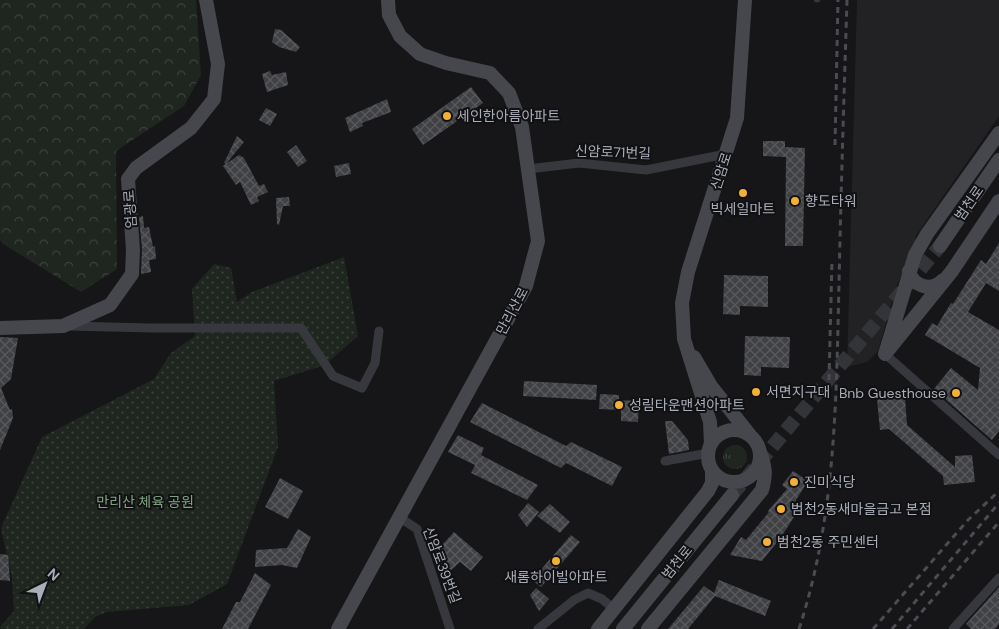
<svg xmlns="http://www.w3.org/2000/svg" width="999" height="629" viewBox="0 0 999 629" font-family="'DM Sans','Noto Sans KR',sans-serif">
<defs>
<pattern id="grass-tufts" width="24" height="20" patternUnits="userSpaceOnUse" patternTransform="scale(1.25)"><rect width="24" height="20" fill="#1e261f"/><path d="M3 7l-1-3M5 7V3M7 7l1-3M15 17l-1-3M17 17v-4M19 17l1-3" fill="none" stroke="#3c433d"/></pattern>
<pattern id="forest-crowns" width="20" height="18" patternUnits="userSpaceOnUse" patternTransform="scale(1.25)"><rect width="20" height="18" fill="#1e261f"/><path d="M2 6a3 3 0 1 1 6 0M12 15a3 3 0 1 1 6 0" fill="none" stroke="#3c433d"/></pattern>
<pattern id="park-dots" width="8" height="8" patternUnits="userSpaceOnUse" patternTransform="scale(1.25)"><rect width="8" height="8" fill="#1e261f"/><path d="M2 2h.1M6 6h.1" fill="none" stroke="#3c433d" stroke-width="1.8" stroke-linecap="round"/></pattern>
<pattern id="building-cross-hatch" width="8" height="8" patternUnits="userSpaceOnUse" patternTransform="scale(1.25)"><rect width="8" height="8" fill="#404145"/><path d="M0 0l8 8M0 8l8-8" fill="none" stroke="#595a5e"/></pattern>
</defs>
<rect width="100%" height="100%" fill="#161618"/>
<path fill="#222225" d="M857,0H999V116L915,237L917,241L896,288L878,351L867,362L847,367Z"/>
<path fill="url(#grass-tufts)" d="M723 457a12 12 0 1 1 24 0a12 12 0 1 1-24 0Z"/>
<path fill="url(#forest-crowns)" d="M0,0H196L201,75L184,106L116,151L117,269L81,292L3,244L0,240Z"/>
<path fill="url(#park-dots)" d="M344,257L358,336L325,365L274,381L278,447L227,584L189,605L107,612L95,617L84,629H1L0,627L14,611L12,578L1,528L42,437L154,379L171,353L195,336L192,289L214,264L231,268L237,302L252,292Z"/>
<path fill="url(#building-cross-hatch)" d="M275,29L281,30L300,47L296,52L279,47L272,42Z
M270,71L272,75L286,72L288,85L267,92L262,74Z
M471,87L483,103L423,145L412,129Z
M387,99L391,112L362,123L363,126L350,132L345,118Z
M266,108L277,114L270,126L259,120Z
M237,136L244,142L226,164L224,163Z
M763,141H785V147L805,148L803,246H785L786,157L763,156Z
M296,145L307,161L298,167L287,152Z
M239,155L244,158L259,186L264,184L268,192L257,197L259,201L251,205L240,182L236,185L223,166Z
M349,163L351,174L336,177L334,166Z
M289,197L290,206H283L279,225L277,224L276,198Z
M143,216L144,228L149,227L153,247L155,246L156,259L149,260L151,272L141,274L142,249L139,217Z
M999,243V291L986,283L968,312L999,330V431L992,440L934,389L951,368L978,390L980,368L925,335L932,323L937,326L951,303L953,304L981,260L986,264Z
M724,275L768,276V307L740,306V315L723,314Z
M745,336L790,337L789,368L761,367V376L744,375Z
M0,337L18,338L11,379L1,388L10,410L12,409L13,418L0,450Z
M524,381L597,385L596,400L523,396Z
M600,394L619,395V400L639,401L638,422L621,421V410L599,409Z
M905,397L907,425L955,467V456L972,455L975,482L944,485L943,476L912,449L889,429L880,430L877,398Z
M482,403L566,446L571,442L622,467L612,486L566,463L561,468L470,422Z
M665,421H672L688,440L689,450L669,454Z
M458,435L484,448L481,455L538,485L527,500L471,473L475,465L448,452Z
M793,471L808,481L796,500L794,517L781,537L762,561L730,555L741,537L746,540L769,512L768,511L787,489L782,485Z
M280,478L303,491L288,519L265,507Z
M528,503L539,512L527,527L518,515Z
M550,504L570,522L560,533L537,516Z
M298,529L311,537L297,568L282,565L255,567L256,550L287,548Z
M454,532L483,557L471,571L460,562L449,572L441,565L437,568L436,566L432,556Z
M571,535L580,542L541,587L532,580Z
M0,554L8,555L10,581L0,580Z
M255,573L271,585L248,629H222L236,602H240Z
M719,580L771,601L765,616L715,596L688,629H668L704,586L714,593Z
M999,587V624L995,629H971L966,624Z
M536,588L549,599L539,611L530,595Z"/>
<g fill="none" stroke-linecap="round" stroke-linejoin="round">
<path stroke="#333438" stroke-width="14" stroke-dasharray="14 7" stroke-linecap="butt" d="M732,495L940,246"/>
<path stroke="#37383d" stroke-width="4.5" d="M816,0H818"/>
<path stroke="#37383d" stroke-width="9" d="M528,169L579,163L646,170L726,154
M68,326L152,328H301L333,376L362,388L375,363L379,331
M885,354L999,455
M665,461L709,453
M399,517L417,529L450,629
M538,629L574,600L588,593L602,599L614,609
M953,629L999,578"/>
<path stroke="#45474d" stroke-width="14" d="M999,133L927,234L915,255L885,354L952,271L999,201
M940,246L999,160
M909,271C913,287 932,292 943,280
M0,328L63,326L110,305L132,274L133,250L128,179L136,168L191,128L214,99L218,64L206,0
M694,357L711,386L750,435
M708 456a26 26 0 1 1 52 0a26 26 0 1 1-52 0Z
M711,444L710,422L684,339L682,303L688,272L737,118L745,0
M338,629L526,286L538,241L522,127L509,93L490,73L446,63L420,54L400,36L389,15L388,0
M598,629L708,491L712,483V470
M623,629L732,495
M648,629L762,490C767,473 765,466 759,449"/>
<path stroke="#4a4c52" stroke-width="3" stroke-dasharray="6 5" stroke-linecap="butt" d="M835,145L838,0
M829,380L832,260
M799,629C836,515 836,403 839,284C841,189 844,95 847,0
M873,629L968,520L999,491
M892,629L999,503
M907,629L999,522"/>
</g>
<g fill="#f2b134" stroke="#111113" stroke-width="2">
<circle cx="447" cy="116" r="5"/>
<circle cx="743" cy="193" r="5"/>
<circle cx="795" cy="201" r="5"/>
<circle cx="756" cy="392" r="5"/>
<circle cx="956" cy="393" r="5"/>
<circle cx="619" cy="405" r="5"/>
<circle cx="794" cy="482" r="5"/>
<circle cx="781" cy="509" r="5"/>
<circle cx="767" cy="542" r="5"/>
<circle cx="556" cy="561" r="5"/>
</g>
<g text-anchor="middle" stroke-width="4" stroke-linejoin="round" paint-order="stroke">
<g font-size="14" fill="#a8adb8" stroke="#111113" text-anchor="start">
<text x="457" y="121">세인한아름아파트</text>
<text x="805" y="206">향도타워</text>
<text x="743" y="214" text-anchor="middle">빅세일마트</text>
<text x="766" y="397">서면지구대</text>
<text x="946" y="398" text-anchor="end">Bnb Guesthouse</text>
<text x="629" y="410">성림타운맨션아파트</text>
<text x="804" y="487">진미식당</text>
<text x="791" y="514">범천2동새마을금고 본점</text>
<text x="777" y="547">범천2동 주민센터</text>
<text x="556" y="582" text-anchor="middle">새롬하이빌아파트</text>
</g>
<g font-size="14" fill="#a8adb8" stroke="#111113">
<text transform="translate(613 152) rotate(2)" y="5">신암로71번길</text>
<text transform="translate(721 171) rotate(-72)" y="5">신암로</text>
<text transform="translate(969 203) rotate(-55)" y="5">범천로</text>
<text transform="translate(130 209) rotate(-94)" y="5">엄광로</text>
<text transform="translate(512 311) rotate(-62)" y="5">만리산로</text>
<text transform="translate(677 562) rotate(-51)" y="5">범천로</text>
<text transform="translate(442 565) rotate(69)" y="5">신암로39번길</text>
</g>
<g font-size="14" fill="#7fa381" stroke="#111113">
<text x="145" y="507">만리산 체육 공원</text>
</g>
</g>
<g transform="translate(45 584) rotate(42)" stroke="#111113" stroke-width="4" paint-order="stroke">
<path d="M0-4L9 19L0 12L-9 19Z" fill="#a8adb8"/>
<text y="-8" font-size="14" font-weight="bold" text-anchor="middle" fill="#a8adb8">N</text>
</g>
</svg>
